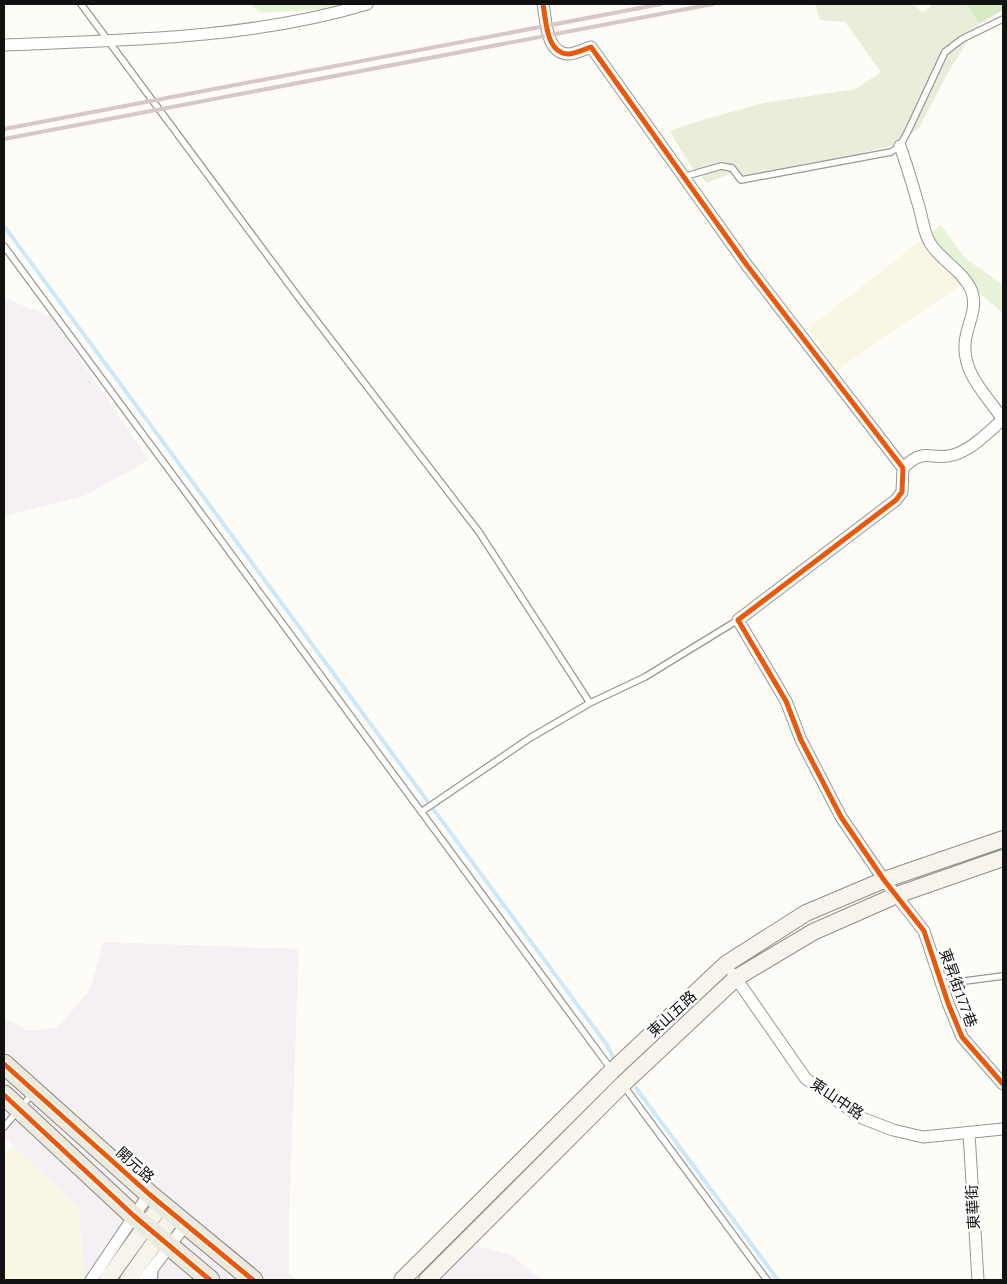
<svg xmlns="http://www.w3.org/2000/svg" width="1007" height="1284" viewBox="0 0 1007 1284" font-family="Spectral,'Noto Sans TC',serif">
<rect width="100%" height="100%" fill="#fdfcf7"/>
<path fill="#f5f0f3" d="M4,298L50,316L149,460L84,496L4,516Z
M103,942L299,949L289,1219V1274L297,1280H84L79,1208L4,1137V1018L28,1031L57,1028L90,990Z
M455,1240L511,1255L543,1280H418Z"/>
<path fill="#f9f7e4" d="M921,240L961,285L837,370L809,328Z
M14,1146L79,1208L84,1280H4V1156Z"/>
<path fill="#e7f3d7" d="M250,4H344L327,9L261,13Z
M941,225L965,258L1003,285V313L979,293L961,285L921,240Z"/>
<path fill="#d8eac5" d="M966,4H1003V10L979,24Z"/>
<path fill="#e9eedb" d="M815,4H912L923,12L934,4H966L979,24L950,69L919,128L898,144L753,181L737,171L707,183L690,165L670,132L682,126L763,103L856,89L881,72L845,22L820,20Z"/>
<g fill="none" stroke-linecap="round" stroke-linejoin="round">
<path stroke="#cde8f7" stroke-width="4" d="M4,226L607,1045L613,1057
M636,1088L778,1280"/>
<g stroke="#979795" stroke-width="8">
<path id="lane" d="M81,4L299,298L479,532L590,703
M683,177L721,166L732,168L741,180L891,152L900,146L909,129L945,52L962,39L1003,19
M4,246L611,1069
M421,812L530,738L590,703L645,677L738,620
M942,984L1003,976
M623,1085L767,1280
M4,1127L33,1093
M154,1280L155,1269"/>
</g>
<g stroke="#979795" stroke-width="13">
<path id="street" d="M543,4C546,20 546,53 568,54C575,54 585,49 591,47L746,264L903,468L902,492L896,500L738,620L786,701L801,740L841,817L884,880L924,931L948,1003L962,1037L1003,1084
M4,45C125,40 251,39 367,4
M900,146C907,166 913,186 919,207C923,220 923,231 930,243C941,261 964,271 972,292C978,311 966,325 965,344C963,375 987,395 1003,420
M903,468C925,446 930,461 953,455C971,450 989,432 1003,419
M733,974L806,1079L862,1118L893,1130L923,1137L1003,1129
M969,1133L978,1280
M91,1280L149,1194
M144,1280L186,1224"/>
</g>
<g stroke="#8e8d8b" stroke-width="18">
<path id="secondary" d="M107,1280L161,1205
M128,1280L174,1215
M402,1280L612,1071L726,964L806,913L884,880L1003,839
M427,1280L623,1084L736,978L813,932L897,895L1003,858"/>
</g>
<g stroke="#858482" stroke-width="21">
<path id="primary" d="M4,1064L149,1194L253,1280
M4,1095L134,1216L210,1280"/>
</g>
<use href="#lane" stroke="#fffffe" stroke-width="5.5"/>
<use href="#street" stroke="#fffffe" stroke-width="11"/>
<use href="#secondary" stroke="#f6f4eb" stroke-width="16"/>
<use href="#primary" stroke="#ede9dc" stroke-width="19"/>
<path stroke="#d9c6c7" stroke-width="4" d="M4,129L661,4
M4,139L713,4"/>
<g stroke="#fff" stroke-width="8">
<path id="cycleway" d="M543,4C546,20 546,53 568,54C575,54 585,49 591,47L746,264L903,468L902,492L896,500L738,620L786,701L801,740L841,817L884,880L924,931L948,1003L962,1037L1003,1084
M4,1064L149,1194L253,1280
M4,1095L134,1216L210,1280"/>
</g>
<use href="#cycleway" stroke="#e8590c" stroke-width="5"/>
</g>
<g text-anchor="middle" stroke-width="5" stroke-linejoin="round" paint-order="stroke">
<g font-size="15" fill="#111" stroke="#fff">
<text transform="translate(958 988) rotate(70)" y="5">東昇街177巷</text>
<text transform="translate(672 1014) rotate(-43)" y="5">東山五路</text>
<text transform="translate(837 1099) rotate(34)" y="5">東山中路</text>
<text transform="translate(135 1165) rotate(42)" y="5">開元路</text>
<text transform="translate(973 1207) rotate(-93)" y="5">東華街</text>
</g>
</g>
<rect width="1007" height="1284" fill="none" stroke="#111111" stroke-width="10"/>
</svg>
